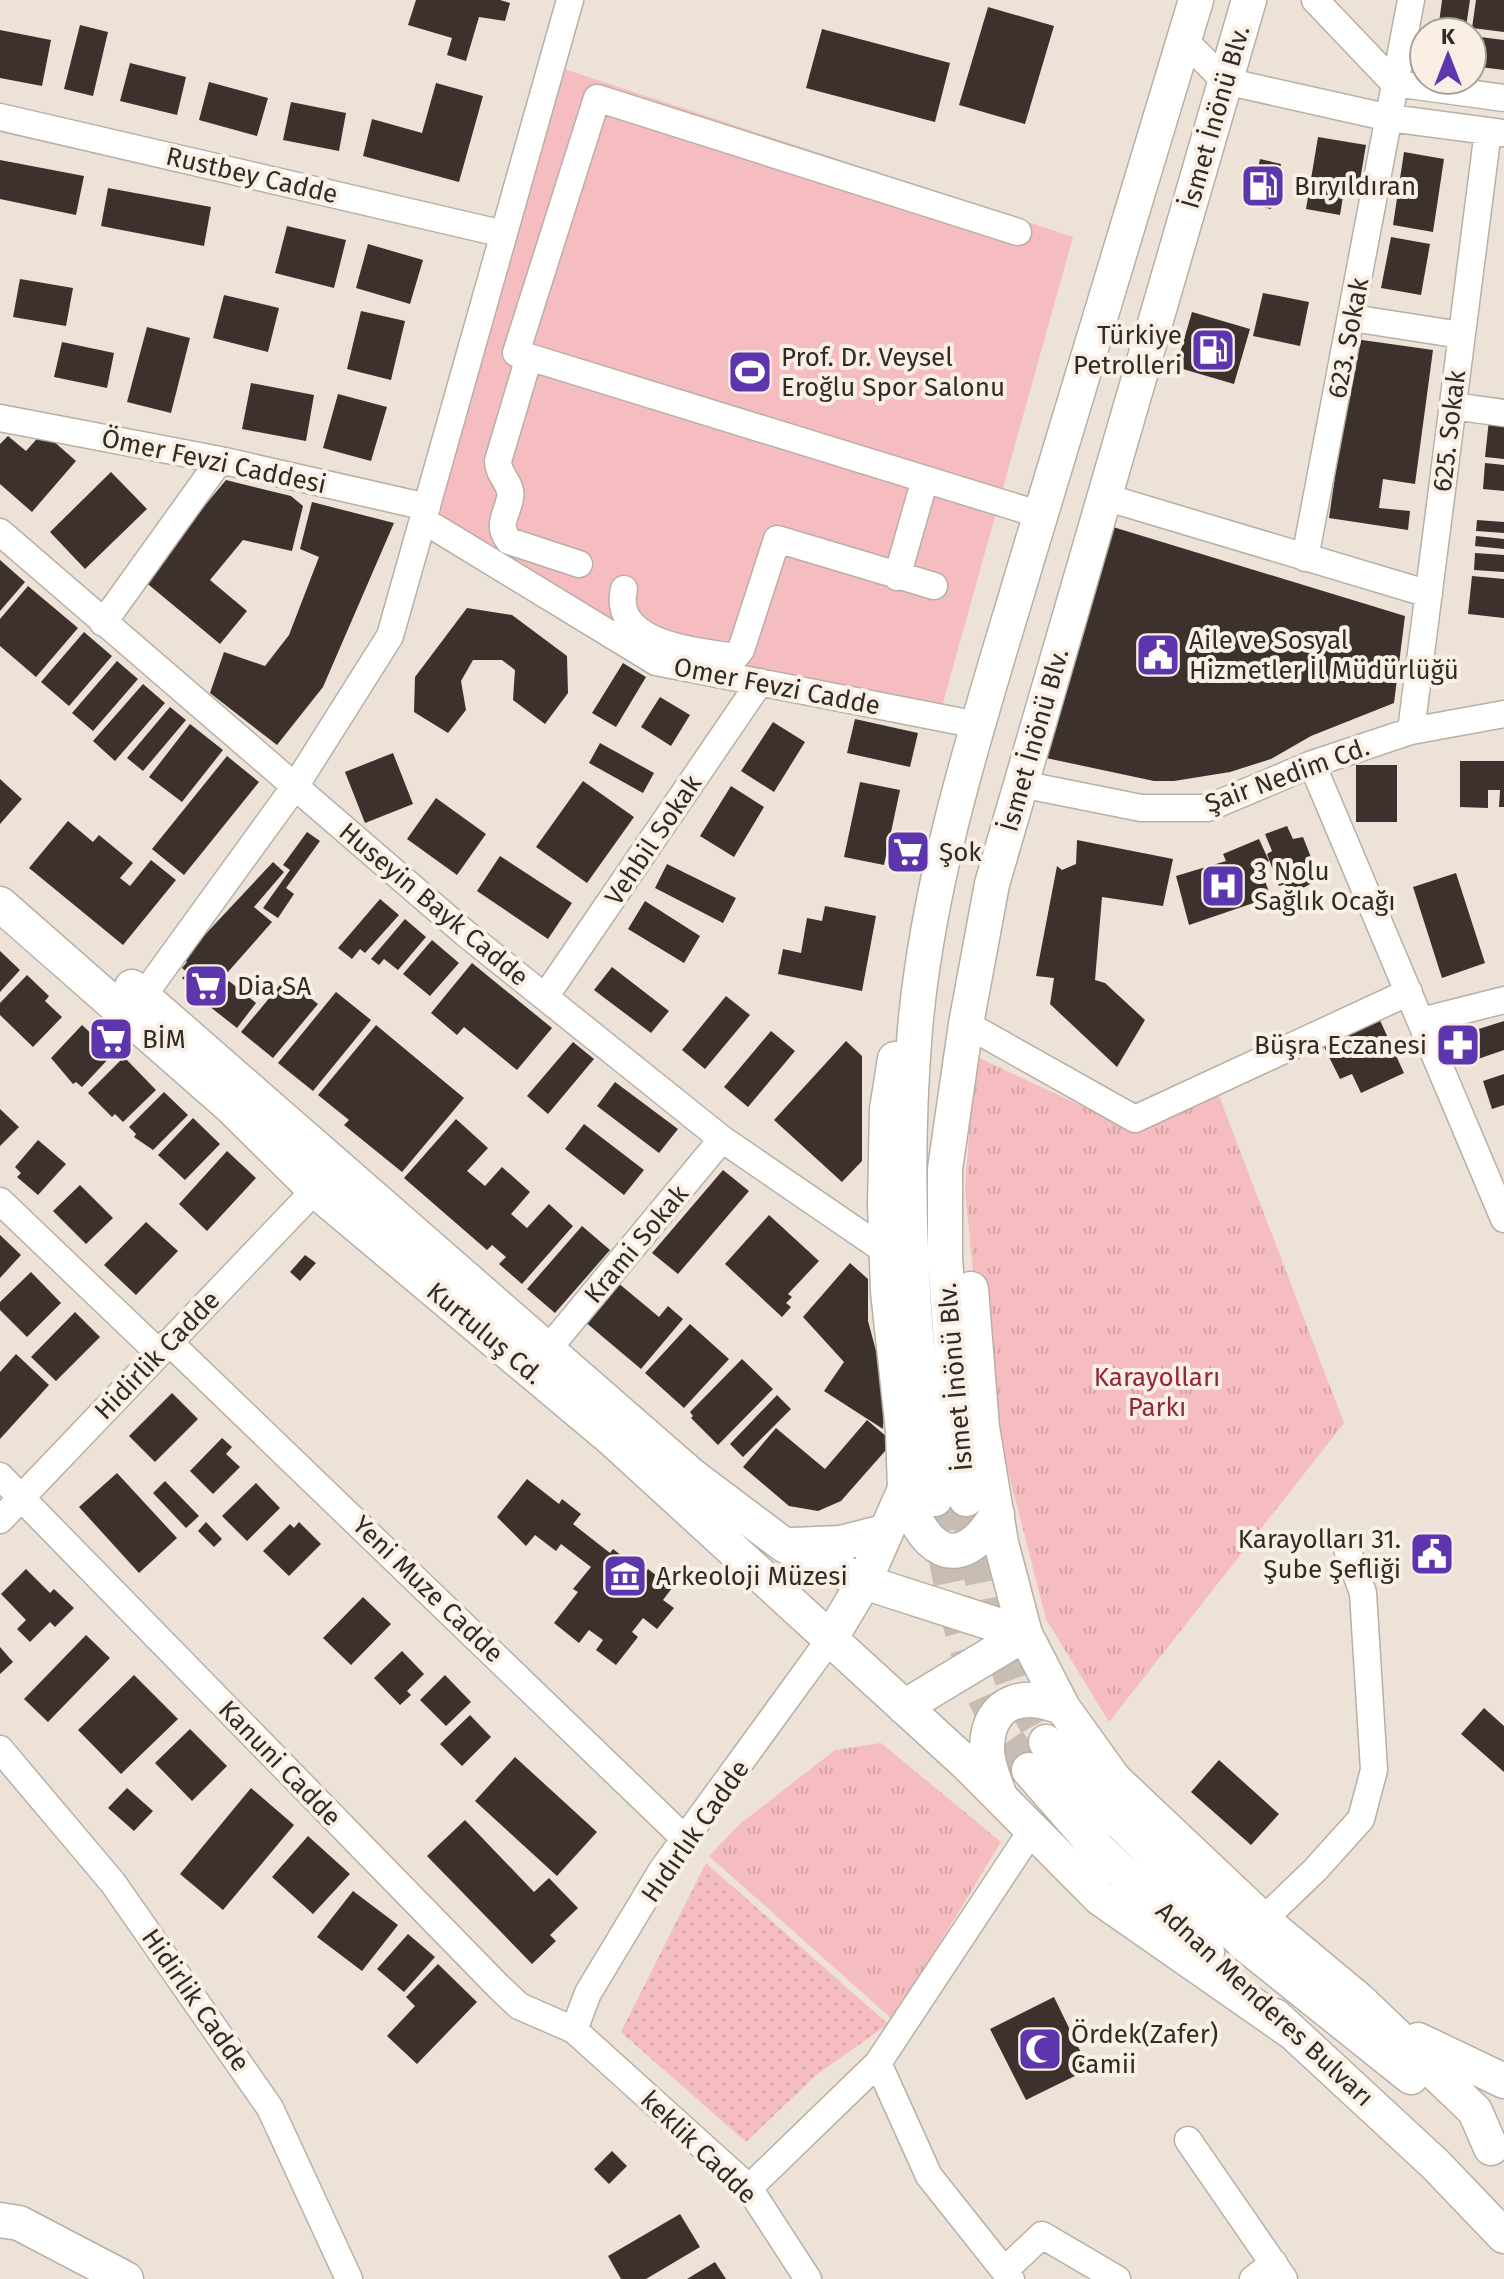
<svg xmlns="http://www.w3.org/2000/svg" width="1504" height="2279" viewBox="0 0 1504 2279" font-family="'Fira Sans',sans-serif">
<defs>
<pattern id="grass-dots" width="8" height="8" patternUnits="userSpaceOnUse" patternTransform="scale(2)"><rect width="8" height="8" fill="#f6bdc0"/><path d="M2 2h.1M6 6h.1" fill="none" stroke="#d3a3a5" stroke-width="1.8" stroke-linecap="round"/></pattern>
<pattern id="park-tufts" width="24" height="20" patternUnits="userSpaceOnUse" patternTransform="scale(2)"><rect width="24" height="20" fill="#f6bdc0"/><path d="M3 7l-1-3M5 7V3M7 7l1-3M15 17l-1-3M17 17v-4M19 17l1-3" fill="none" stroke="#d3a3a5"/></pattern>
</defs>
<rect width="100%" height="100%" fill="#ede2d7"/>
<path fill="url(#grass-dots)" d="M706,1863L888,2024L816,2075L746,2142L621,2032Z"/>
<path fill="url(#park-tufts)" d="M975,1056L1118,1123L1216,1088L1344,1423L1109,1722L1046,1619L1003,1451L975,1291L965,1190Z
M881,1743L1001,1842L893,2020L709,1856L741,1823L835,1750Z"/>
<path fill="#f6bdc0" d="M552,65L1073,237L939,717L656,662L423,520Z"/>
<path fill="#3d312d" d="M416,0H500L510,3L505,21L479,17L466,61L447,55L452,38L408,25Z
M1442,0H1470L1466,27L1439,23Z
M1476,0H1504V32L1472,28Z
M988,7L1054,26L1025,124L959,105Z
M80,25L108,32L93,96L64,89Z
M822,29L950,63L935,122L806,88Z
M0,30L51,40L42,86L0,78Z
M1472,36L1504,40V70L1472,66Z
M130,63L186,77L177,115L120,101Z
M209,82L268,98L257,136L199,120Z
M436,83L483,96L459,182L363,156L372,119L422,133Z
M291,102L346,113L339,151L283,140Z
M1318,137L1366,145L1358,192L1344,190L1340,215L1306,209Z
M1404,152L1444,159L1433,232L1393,225Z
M1260,159L1281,164L1271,209L1250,204Z
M0,160L84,176L76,215L0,199Z
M108,188L211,207L204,246L101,226Z
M287,226L346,240L334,288L275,273Z
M1391,237L1430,244L1421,295L1381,288Z
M368,244L423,260L410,304L356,288Z
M20,279L73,288L66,326L13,317Z
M1263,293L1309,302L1300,346L1253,336Z
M224,295L279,308L268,352L213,338Z
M361,311L405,321L391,380L347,369Z
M1192,312L1250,329L1234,384L1176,367Z
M147,327L190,338L171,413L127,402Z
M1355,339L1433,350L1415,484L1383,479L1379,508L1410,511L1408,530L1329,518Z
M62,342L114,353L107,388L54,377Z
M251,383L314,395L306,441L242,429Z
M338,394L387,407L371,461L323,448Z
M1489,420L1504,422V459L1485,457Z
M43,432L76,461L32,512L0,484V444L8,436L26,451Z
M1485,463L1504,465V491L1483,489Z
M111,472L147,509L85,569L50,532Z
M226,480L291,496L303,506L292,551L243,540L210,580L247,611L220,644L143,580Z
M312,502L394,523L323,687L277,745L210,693L224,652L265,666L289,635L319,557L300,549Z
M1477,520L1504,522V533L1476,531Z
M1113,527L1405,616L1394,703L1311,736L1271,759L1230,772L1174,781H1154L1046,758Z
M1476,536L1504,539V549L1475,546Z
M1475,553L1504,555V572L1474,570Z
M0,560L25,582L0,611Z
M1472,576L1504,579V618L1468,614Z
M28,586L78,628L36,677L0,646V619Z
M467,608L512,615L567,656L568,693L545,724L513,700L515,670L502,660H473L461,681L466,710L448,733L414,712L415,677Z
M84,632L112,656L69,706L41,682Z
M117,661L138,679L93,731L72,713Z
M623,663L646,677L616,727L592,713Z
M143,684L165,703L115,761L93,741Z
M660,697L690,715L671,746L641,727Z
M170,707L186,720L143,771L127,758Z
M855,719L918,733L910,767L847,753Z
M773,722L805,742L774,792L741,771Z
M190,724L223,750L182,802L149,777Z
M600,743L654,773L643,793L589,763Z
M393,753L413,804L365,823L345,772Z
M227,756L259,782L184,875L152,849Z
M1460,761H1504V807H1499L1500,790H1488V808L1460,807Z
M1356,765H1397V822H1356Z
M0,779L22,799L0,824Z
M583,781L634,817L587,883L536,847Z
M860,782L900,790L884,865L844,857Z
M731,786L764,807L734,857L700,836Z
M436,798L486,834L457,875L407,839Z
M68,821L93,842L99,835L133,863L120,878L130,886L151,860L176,880L123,945L29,868Z
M1287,826L1293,839L1303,837L1314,865L1307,868L1312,883L1290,895L1285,884L1279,886L1267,854L1272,851L1265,834Z
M307,832L320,841L286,888L294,894L278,918L263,908L290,870L283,865Z
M1259,839L1269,861L1260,868L1271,897L1189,925L1176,876L1226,861L1223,854Z
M1077,840L1173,859L1163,906L1102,897L1095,980L1105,983L1145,1020L1117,1067L1050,1004L1054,978L1036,976L1057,866L1062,870L1076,864Z
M500,856L572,903L548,939L477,891Z
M273,862L284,872L254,907L272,922L205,998L182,978L188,973L182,968L187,962L183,958Z
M667,864L736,898L723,923L655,888Z
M1456,873L1485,963L1442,978L1413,887Z
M380,899L399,915L365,953L360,949L352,959L338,948Z
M645,901L700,936L684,963L628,929Z
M825,906L876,916L862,991L778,974L783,949L801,953L807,918L822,921Z
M405,919L426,937L398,970L384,959L379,965L371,959Z
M432,940L459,963L430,996L403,974Z
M0,951L20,970L0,992Z
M472,963L552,1028L517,1070L464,1027L457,1035L431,1013Z
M612,967L669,1011L651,1033L594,990Z
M27,975L49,996L45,1001L62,1017L33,1047L0,1015V1003Z
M286,978L318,1004L273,1058L241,1032Z
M229,981L256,1003L237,1028L209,1006Z
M336,992L371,1020L313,1091L278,1063Z
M726,996L750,1015L705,1069L682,1050Z
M1378,1016L1404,1073L1361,1093L1352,1074L1340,1079L1322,1043Z
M1504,1021V1050L1475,1060L1466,1033Z
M82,1025L113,1054L82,1087L76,1082L73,1084L51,1058Z
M376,1025L464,1098L402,1172L344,1125L349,1120L318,1095Z
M771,1031L795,1051L748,1107L724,1087Z
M846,1041L862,1056V1161L842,1182L774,1120Z
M573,1042L594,1059L548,1114L527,1096Z
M124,1057L156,1090L123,1122L115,1114L112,1117L88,1093Z
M1504,1074V1105L1492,1109L1483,1081Z
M615,1082L678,1129L659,1153L597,1106Z
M164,1092L188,1115L153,1150L134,1137L136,1134L129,1127Z
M0,1109L19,1127L0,1146Z
M193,1118L220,1144L185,1180L158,1155Z
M456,1119L488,1148L467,1171L485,1186L502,1167L530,1192L511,1214L527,1228L549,1204L573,1226L522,1284L499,1264L506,1257L492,1245L487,1250L404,1178Z
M584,1124L644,1170L624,1195L565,1149Z
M38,1140L66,1164L38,1195L17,1177L21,1173L15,1167Z
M227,1151L256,1178L207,1231L179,1204Z
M723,1170L749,1191L678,1274L652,1253Z
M80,1185L113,1218L86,1244L53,1211Z
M769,1215L819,1261L788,1294L792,1297L786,1303L791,1307L782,1317L725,1264Z
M146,1222L178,1251L136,1295L104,1265Z
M582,1226L610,1250L555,1313L527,1289Z
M0,1235L21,1255L0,1278Z
M305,1255L316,1263L300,1281L290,1272Z
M850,1263L868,1279V1321L885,1384L883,1429L824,1391L844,1362L803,1317Z
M31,1272L61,1303L27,1337L0,1310V1302Z
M617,1282L659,1317L668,1306L683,1319L641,1369L584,1321Z
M75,1312L100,1337L56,1381L31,1357Z
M690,1324L729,1359L684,1408L645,1373Z
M16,1354L49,1385L0,1439V1372Z
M742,1359L773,1389L718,1445L691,1418L693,1416L690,1412Z
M172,1393L198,1419L155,1462L129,1436Z
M777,1395L791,1409L743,1457L730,1444Z
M867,1420L893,1442L841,1501L818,1511L789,1506L743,1467L776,1428L825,1469Z
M222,1438L232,1447L226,1454L240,1467L213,1494L190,1471Z
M117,1473L177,1538L139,1573L79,1507Z
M527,1479L559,1504L562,1499L581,1514L573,1524L610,1553L613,1549L645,1574L648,1569L672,1588L663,1600L674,1608L657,1629L643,1618L632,1632L638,1637L616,1665L596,1650L603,1640L589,1630L579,1643L554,1623L578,1592L573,1589L591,1567L561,1544L556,1551L535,1535L526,1546L497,1517Z
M165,1481L199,1516L186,1528L153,1493Z
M256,1483L280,1508L247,1541L222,1516Z
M206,1522L222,1539L214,1547L198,1531Z
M299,1522L321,1544L289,1576L263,1551L290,1524L294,1528Z
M26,1569L50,1593L54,1589L74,1608L55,1627L50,1622L30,1642L17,1629L26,1620L1,1594Z
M363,1597L391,1624L351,1665L323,1638Z
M86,1635L110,1658L48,1722L24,1699Z
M0,1647L13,1662L0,1674Z
M402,1651L424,1674L407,1691L411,1695L400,1705L374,1678Z
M134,1675L178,1719L121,1774L78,1730Z
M445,1675L471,1702L446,1726L420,1700Z
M1484,1708L1504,1726V1772L1461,1734Z
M470,1715L491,1737L462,1766L440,1744Z
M190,1729L227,1766L192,1801L155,1763Z
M515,1757L597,1832L557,1876L475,1801Z
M1219,1760L1279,1814L1251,1845L1191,1792Z
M127,1788L153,1811L134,1831L108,1808Z
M251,1788L294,1825L223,1910L180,1874Z
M465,1820L534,1892L549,1878L578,1908L550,1935L556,1941L532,1964L427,1856Z
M308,1836L350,1874L313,1914L272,1877Z
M353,1891L398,1925L362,1971L317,1937Z
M408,1934L435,1957L404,1992L377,1969Z
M438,1964L477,2002L417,2064L387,2036L415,2006L406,1997Z
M1054,1997L1089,2069L1026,2100L990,2029Z
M612,2151L627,2166L609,2184L594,2169Z
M680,2214L700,2247L646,2279H621L608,2256Z
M715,2262L726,2279H687Z"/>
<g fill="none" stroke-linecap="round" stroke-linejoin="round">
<path stroke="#c7bdb4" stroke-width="34" stroke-dasharray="34 17" stroke-linecap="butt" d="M935,1499C948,1571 960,1653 995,1719C1004,1737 1018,1753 1029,1770
M966,1499L988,1612L1013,1683L1046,1742"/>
<g stroke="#b9afa4" stroke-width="29">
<path id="minor" d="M1315,0L1394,83L1504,98
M1184,40L1225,81L1390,118L1504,133
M0,117L504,234
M1018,232L597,98L516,353L1041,515
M1352,318L1461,335
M529,357L498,461C498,476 513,484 510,498C507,516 496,524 509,541L579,564
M1452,406L1504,413
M0,418L220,460L427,507
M1105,497L1429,594
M423,520L656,662L978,725
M0,532L465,933L722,1139L887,1252
M1305,558L1411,0
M897,577L925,479
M624,589C611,645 697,651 735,657L741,650L777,539L934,586
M103,623L220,460
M1411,731L1488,131
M1312,764L1504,1219
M1021,784L1141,808H1208L1312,764L1411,731L1504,714
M143,996L296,785L390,636L570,0
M545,997L760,682
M1421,1021L1504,1000
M966,1024L1135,1119L1409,992
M0,1201L159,1353
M169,1342L684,1838
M548,1349L722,1139
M0,1476L498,1986L519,2006L574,2030L749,2188L808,2279
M0,1520L315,1190
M0,1749L113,1883L270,2108L349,2279
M1263,1920L1315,1870L1361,1819L1374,1770L1363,1593L1346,1546
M574,2030L588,1993L662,1870L830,1639
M878,2063L929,2176L1011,2279
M1188,2140L1284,2279
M749,2188L878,2063L1032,1830
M1005,2270L1042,2235L1117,2279
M1253,2279L1274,2263"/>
</g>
<g stroke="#b9afa4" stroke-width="37">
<path id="major" d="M0,904L230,1106L315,1190L612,1439L968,1765L1100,1898L1292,2032
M132,987L691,1475L784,1545L864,1582L1025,1634
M971,1289L982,1427L1001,1543L1025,1634L1063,1708L1114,1779L1263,1920L1359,2000L1475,2111L1491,2148
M905,1489C919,1548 959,1580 997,1514
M935,1499C912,1345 902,1185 915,1029C929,870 981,715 1026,563C1083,375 1139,188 1196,0
M966,1499L959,1457L945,1257V1169L966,1024L992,884L1249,0
M793,1545L841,1543L884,1532
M830,1639L864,1582L905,1489L903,1431L888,1291L885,1205L887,1109L895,1059
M904,1707L1025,1634
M1046,1742L1084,1787L1246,1945L1411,2077
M1029,1770L1099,1850L1207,1952
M999,1794C994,1779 986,1763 987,1746C989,1698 1027,1692 1063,1708
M1275,2016L1435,2164L1504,2236
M1418,2040L1504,2081
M0,2220L19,2223L126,2279"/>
</g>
<use href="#minor" stroke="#fff" stroke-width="26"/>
<use href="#major" stroke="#fff" stroke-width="34"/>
</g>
<defs>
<g id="fuel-square" transform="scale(2.3)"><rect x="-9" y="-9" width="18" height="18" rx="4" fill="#5d36ae" stroke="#faefe4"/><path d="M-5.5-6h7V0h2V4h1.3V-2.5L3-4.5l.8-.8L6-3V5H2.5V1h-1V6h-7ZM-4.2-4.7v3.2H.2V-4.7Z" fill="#fff"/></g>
<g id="stadium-square" transform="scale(2.3)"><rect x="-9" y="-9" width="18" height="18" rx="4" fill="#5d36ae" stroke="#faefe4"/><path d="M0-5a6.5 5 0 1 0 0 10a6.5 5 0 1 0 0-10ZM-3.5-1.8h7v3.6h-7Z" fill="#fff"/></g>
<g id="civic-square" transform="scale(2.3)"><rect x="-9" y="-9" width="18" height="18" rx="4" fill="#5d36ae" stroke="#faefe4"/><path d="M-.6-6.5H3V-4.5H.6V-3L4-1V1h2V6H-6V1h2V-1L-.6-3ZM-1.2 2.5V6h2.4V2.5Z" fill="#fff"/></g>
<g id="supermarket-square" transform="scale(2.3)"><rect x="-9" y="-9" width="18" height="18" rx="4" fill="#5d36ae" stroke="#faefe4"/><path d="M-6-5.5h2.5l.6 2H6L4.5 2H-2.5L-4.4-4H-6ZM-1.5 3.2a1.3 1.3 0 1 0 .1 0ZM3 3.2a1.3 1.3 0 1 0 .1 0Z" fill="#fff"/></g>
<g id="hospital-square" transform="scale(2.3)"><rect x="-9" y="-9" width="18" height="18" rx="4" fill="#5d36ae" stroke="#faefe4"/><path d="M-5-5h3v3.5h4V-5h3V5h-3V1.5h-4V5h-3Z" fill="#fff"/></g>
<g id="pharmacy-square" transform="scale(2.3)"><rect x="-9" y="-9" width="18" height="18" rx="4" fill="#5d36ae" stroke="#faefe4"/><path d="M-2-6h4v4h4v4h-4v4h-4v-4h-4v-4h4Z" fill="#fff"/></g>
<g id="museum-square" transform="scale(2.3)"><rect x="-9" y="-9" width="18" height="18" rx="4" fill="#5d36ae" stroke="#faefe4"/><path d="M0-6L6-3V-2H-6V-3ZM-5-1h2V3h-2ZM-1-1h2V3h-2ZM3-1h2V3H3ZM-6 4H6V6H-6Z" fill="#fff"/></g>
<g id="mosque-square" transform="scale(2.3)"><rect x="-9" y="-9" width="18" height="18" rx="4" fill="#5d36ae" stroke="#faefe4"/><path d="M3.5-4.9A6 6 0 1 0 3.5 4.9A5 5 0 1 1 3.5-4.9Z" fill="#fff"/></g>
</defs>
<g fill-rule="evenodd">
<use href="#fuel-square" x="1263" y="186"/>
<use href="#fuel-square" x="1213" y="350"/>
<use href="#stadium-square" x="750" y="372"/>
<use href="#civic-square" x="1158" y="655"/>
<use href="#supermarket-square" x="908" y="852"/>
<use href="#hospital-square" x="1223" y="886"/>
<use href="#supermarket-square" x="206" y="986"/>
<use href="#supermarket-square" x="111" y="1039"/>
<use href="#pharmacy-square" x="1458" y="1045"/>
<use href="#civic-square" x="1432" y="1554"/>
<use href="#museum-square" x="625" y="1576"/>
<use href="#mosque-square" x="1040" y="2049"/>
</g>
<g text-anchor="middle" stroke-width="8" stroke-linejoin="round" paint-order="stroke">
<g font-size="26" fill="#2f2b27" stroke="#faefe4">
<text transform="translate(1215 117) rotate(-74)" y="9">İsmet İnönü Blv.</text>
<text transform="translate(252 175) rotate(13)" y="9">Rustbey Cadde</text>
<text transform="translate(1348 338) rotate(-79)" y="9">623. Sokak</text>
<text transform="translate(1449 431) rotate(-83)" y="9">625. Sokak</text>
<text transform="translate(214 461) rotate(12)" y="9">Ömer Fevzi Caddesi</text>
<text transform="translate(777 686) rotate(11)" y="9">Omer Fevzi Cadde</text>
<text transform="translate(1034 740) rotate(-74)" y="9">İsmet İnönü Blv.</text>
<text transform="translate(1287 775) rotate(-20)" y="9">Şair Nedim Cd.</text>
<text transform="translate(653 840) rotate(-56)" y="9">Vehbil Sokak</text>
<text transform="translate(434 904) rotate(40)" y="9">Huseyin Bayk Cadde</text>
<text transform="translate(636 1244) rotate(-50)" y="9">Krami Sokak</text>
<text transform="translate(485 1333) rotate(40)" y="9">Kurtuluş Cd.</text>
<text transform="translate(157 1355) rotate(-46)" y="9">Hidirlik Cadde</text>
<text transform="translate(955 1377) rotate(-95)" y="9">İsmet İnönü Blv.</text>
<text transform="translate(428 1589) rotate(44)" y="9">Yeni Muze Cadde</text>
<text transform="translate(280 1763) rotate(46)" y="9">Kanuni Cadde</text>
<text transform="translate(695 1831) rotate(-55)" y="9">Hıdırlık Cadde</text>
<text transform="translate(196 2000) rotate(55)" y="9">Hidirlik Cadde</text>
<text transform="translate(1265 2004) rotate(43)" y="9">Adnan Menderes Bulvarı</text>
<text transform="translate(699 2147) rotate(44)" y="9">keklik Cadde</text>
</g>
<g font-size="26" fill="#2f2b27" stroke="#faefe4" text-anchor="start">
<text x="1294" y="195">Bıryıldıran</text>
<text x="1182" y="344" text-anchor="end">Türkiye<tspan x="1182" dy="30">Petrolleri</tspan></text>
<text x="781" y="366">Prof. Dr. Veysel<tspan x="781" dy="30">Eroğlu Spor Salonu</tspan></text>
<text x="1189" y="649">Aile ve Sosyal<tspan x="1189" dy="30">Hizmetler İl Müdürlüğü</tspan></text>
<text x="939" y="861">Şok</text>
<text x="1254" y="880">3 Nolu<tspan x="1254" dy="30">Sağlık Ocağı</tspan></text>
<text x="237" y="995">Dia SA</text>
<text x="142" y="1048">BİM</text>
<text x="1427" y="1054" text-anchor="end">Büşra Eczanesi</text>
<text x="1401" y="1548" text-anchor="end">Karayolları 31.<tspan x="1401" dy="30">Şube Şefliği</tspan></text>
<text x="656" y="1585">Arkeoloji Müzesi</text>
<text x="1071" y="2043">Ördek(Zafer)<tspan x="1071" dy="30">Camii</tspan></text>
</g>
<g font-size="26" fill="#92273a" stroke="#faefe4">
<text x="1157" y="1386">Karayolları<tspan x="1157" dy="30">Parkı</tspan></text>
</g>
</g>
<g transform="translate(1448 56)"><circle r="38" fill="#faefe4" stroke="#a9a198" stroke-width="2"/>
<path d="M0-6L14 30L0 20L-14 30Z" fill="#5d36ae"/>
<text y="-12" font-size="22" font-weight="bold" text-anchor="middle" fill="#2f2b27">K</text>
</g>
</svg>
